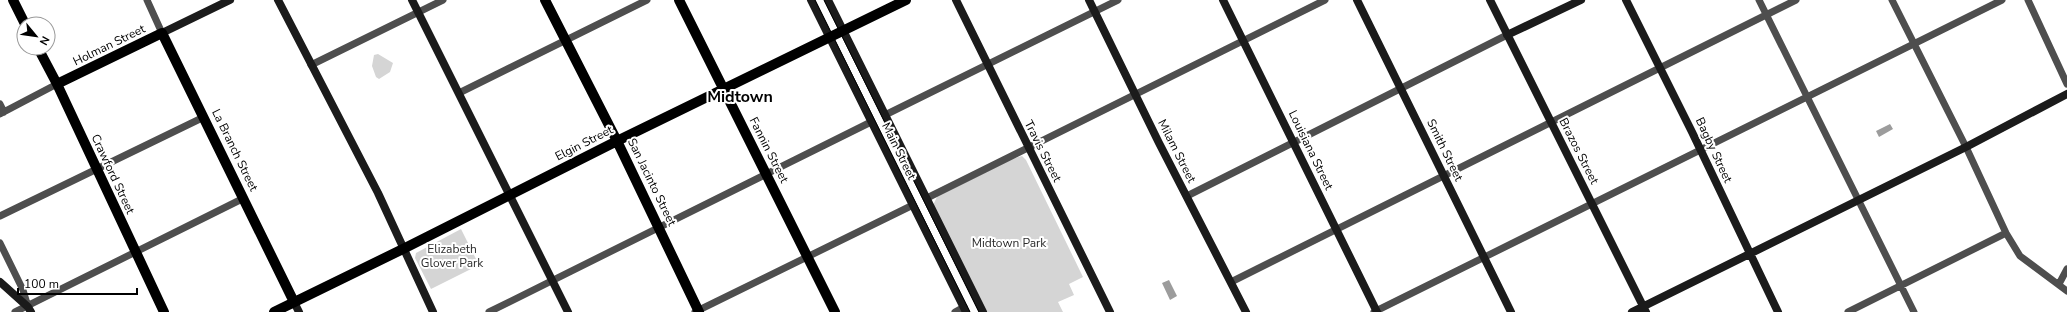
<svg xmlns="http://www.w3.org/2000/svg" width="2067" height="312" viewBox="0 0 2067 312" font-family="'Nunito Sans',sans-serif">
<rect width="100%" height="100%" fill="#fff"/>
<path fill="#d5d5d5" d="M378,54L393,63L390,72L379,79L376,77L372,66L374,55Z
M1022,156L1026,160L1083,277L1069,284L1074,295L1058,302L1063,312H985L934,206V203L937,197L1012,159Z
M461,229L479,265L431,289L415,258L416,253Z"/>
<path fill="#9c9c9c" d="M1890,124L1893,129L1879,137L1876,131Z
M1169,280L1177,296L1170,300L1162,283Z"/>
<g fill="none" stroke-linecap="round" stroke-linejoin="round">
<path stroke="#4e4e4e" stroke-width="7" d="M147,0L162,33
M1759,0L1914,312
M1892,0L1966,147L2006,233L2020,256L2067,291
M2028,0L2067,84
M311,65L443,0
M459,93L647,0
M0,104L4,112
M0,114L57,84
M885,115L1118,0
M1187,196L1507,35
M927,198L1325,0
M0,216L204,117
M0,243L23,290L28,307
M1231,282L1796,0
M2059,284L2067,269
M15,312L244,198
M489,312L871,122
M695,312L913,205
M955,312L964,307
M1374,312L2002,0
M1848,312L2006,233"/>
<path stroke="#1b1b1b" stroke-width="8" d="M278,0L378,193L433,312
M412,0L568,312
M811,0L966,312
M828,0L983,312
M956,0L1110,312
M1089,0L1159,143L1246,312
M1223,0L1377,312
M1357,0L1511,312
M1490,0L1646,312
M1626,0L1692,132L1778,312
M162,33L230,0
M1507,35L1581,0
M0,282L28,307L31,312
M294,302L299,312
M1632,312L1966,147L2067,94"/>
<path stroke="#000" stroke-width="10" d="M13,0L25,24
M545,0L617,141L699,312
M679,0L835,312
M38,48L57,84L164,312
M57,84L162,33L294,302
M274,312L405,248L617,141L906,0"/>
<path stroke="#000" stroke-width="1" d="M815,0L970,312
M824,0L979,312"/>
</g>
<g text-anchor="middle" stroke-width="4" stroke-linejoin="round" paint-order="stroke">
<g font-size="12" fill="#000" stroke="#fff">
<text transform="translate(109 45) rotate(-26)" y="4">Holman Street</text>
<text transform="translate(584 143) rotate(-27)" y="4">Elgin Street</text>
<text transform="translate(235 150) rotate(64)" y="4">La Branch Street</text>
<text transform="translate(769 150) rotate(63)" y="4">Fannin Street</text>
<text transform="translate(1311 150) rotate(64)" y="4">Louisiana Street</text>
<text transform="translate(1445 150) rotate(64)" y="4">Smith Street</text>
<text transform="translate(1714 150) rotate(65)" y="4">Bagby Street</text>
<text transform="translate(899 151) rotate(64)" y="4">Main Street</text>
<text transform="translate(1043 151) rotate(63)" y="4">Travis Street</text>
<text transform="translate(1177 151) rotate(63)" y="4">Milam Street</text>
<text transform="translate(1579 151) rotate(63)" y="4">Brazos Street</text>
<text transform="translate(113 174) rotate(65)" y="4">Crawford Street</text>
<text transform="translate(652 182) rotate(64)" y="4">San Jacinto Street</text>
</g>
<g font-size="12" fill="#2c2c2c" stroke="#fff">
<text x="1009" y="247">Midtown Park</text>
<text x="452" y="253">Elizabeth<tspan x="452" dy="14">Glover Park</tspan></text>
</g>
<g font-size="16" font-weight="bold" fill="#000" stroke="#fff">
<text x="740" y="102">Midtown</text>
</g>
</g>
<g transform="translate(36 36) rotate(119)"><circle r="19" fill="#ffffff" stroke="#999999"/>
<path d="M0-3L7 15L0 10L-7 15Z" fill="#000000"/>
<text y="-6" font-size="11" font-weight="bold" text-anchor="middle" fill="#000000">N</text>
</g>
<path d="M18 288v6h119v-6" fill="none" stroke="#000000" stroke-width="2"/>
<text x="24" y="288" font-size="12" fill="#000000" stroke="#ffffff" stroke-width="3" paint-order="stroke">100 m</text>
</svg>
